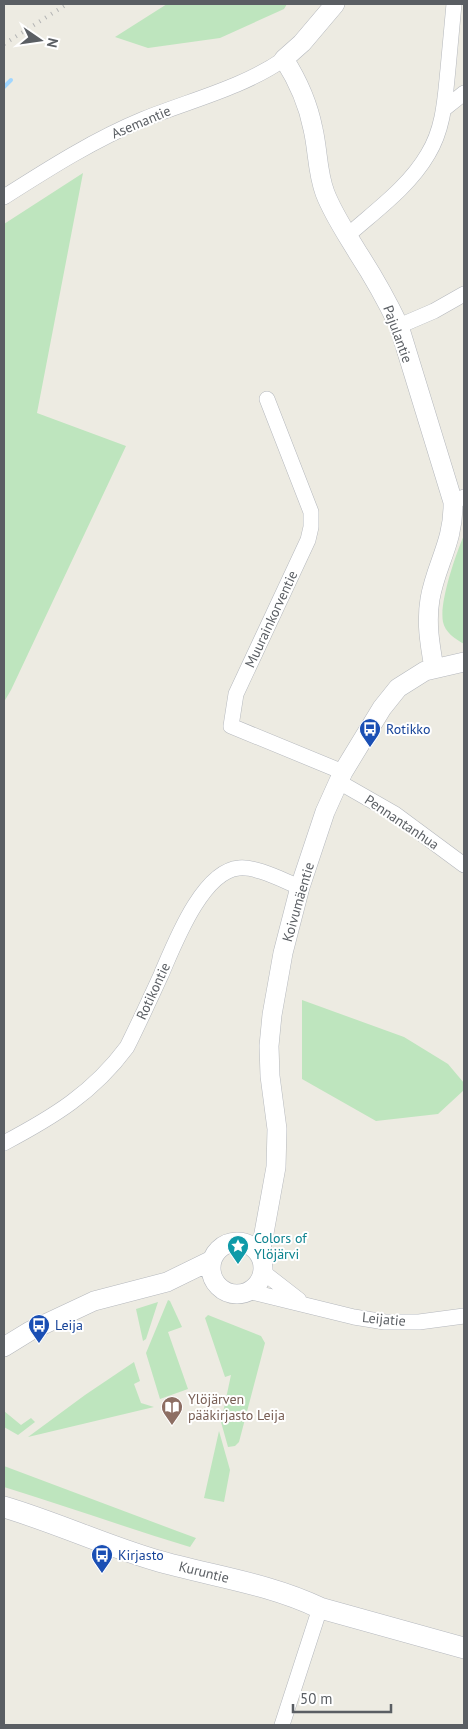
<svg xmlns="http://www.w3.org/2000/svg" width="468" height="1729" viewBox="0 0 468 1729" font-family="'PT Sans',sans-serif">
<rect width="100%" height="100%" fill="#edebe2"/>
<path fill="#bee5be" d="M167,4H287L284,9L220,38L148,48L115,37Z
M83,173L37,413L126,446L11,690L4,702V224Z
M464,535V644C455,639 445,632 443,622C439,602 456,554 464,535Z
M302,1000L404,1037L448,1064L464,1083V1090L438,1114L376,1121L302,1079Z
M168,1300L170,1301L182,1327L168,1332L188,1389L160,1399L146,1353Z
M158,1302L146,1339L143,1341L136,1309Z
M208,1315L261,1336L265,1343L239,1442L235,1446L228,1447L221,1422L231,1375L225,1377L205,1318Z
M134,1362L140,1381L134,1384L141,1403L154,1407L28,1437L85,1395Z
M4,1411L21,1425L31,1418L35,1422L18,1435L4,1427Z
M219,1431L230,1470L224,1502L204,1498Z
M4,1466L177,1531L196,1538L190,1547C127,1528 66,1506 4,1487Z"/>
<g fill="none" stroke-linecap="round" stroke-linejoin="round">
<path stroke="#a1d6ff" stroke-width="4" d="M4,87L11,80"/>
<g stroke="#b5b8bd" stroke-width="16">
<path id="minor" d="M444,109L464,93
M4,197C48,169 95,139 144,119C191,100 242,88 284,59
M347,236C375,211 409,187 428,154C444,128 445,98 448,69C450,47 452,25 454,4
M399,326L434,311L464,294
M267,399L311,512V527L308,540L236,694L231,726L343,772
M453,502L464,497
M339,782L395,814L464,865
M4,1143C53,1117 93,1093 127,1047C139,1023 150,999 161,975C174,945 202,871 239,868C256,866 284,881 300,887
M263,1272L299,1300
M248,1291L354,1317L385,1322H419L464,1316
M282,1725L320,1608"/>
</g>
<g stroke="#b5b8bd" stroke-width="20">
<path id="tertiary" d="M335,4L302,43L284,59C298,81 308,103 313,129C318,150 317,172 325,193C333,214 346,233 358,253C373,276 387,301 399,326L453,502C454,542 436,564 430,599C426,623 430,645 434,668
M211 1268a26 26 0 1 1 52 0a26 26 0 1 1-52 0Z
M260,1255L276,1167L277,1129L270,1076L269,1046L272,1015L283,953L300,887L325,812L343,772L382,708L398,688L425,671L464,662
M4,1347L30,1331L94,1301L167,1282L212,1260"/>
</g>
<g stroke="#b6b9bf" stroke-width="22">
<path id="secondary" d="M4,1507C55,1522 104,1545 155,1560C210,1576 268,1583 320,1608L464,1648"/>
</g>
<use href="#minor" stroke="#fff" stroke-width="15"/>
<use href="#tertiary" stroke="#fff" stroke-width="19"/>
<use href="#secondary" stroke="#fff" stroke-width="21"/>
<path stroke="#b3b4b4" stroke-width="4" stroke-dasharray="1 6" stroke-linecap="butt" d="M4,44L67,4"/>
</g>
<defs>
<g id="bus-pin" transform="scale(1.125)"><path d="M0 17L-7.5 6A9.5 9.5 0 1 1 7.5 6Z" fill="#1a4fb4" stroke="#fff"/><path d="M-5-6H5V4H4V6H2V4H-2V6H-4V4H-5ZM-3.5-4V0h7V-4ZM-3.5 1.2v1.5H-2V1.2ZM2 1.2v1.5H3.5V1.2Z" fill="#fff"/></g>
<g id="sight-pin" transform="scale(1.125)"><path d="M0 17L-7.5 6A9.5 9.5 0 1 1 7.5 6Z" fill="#0f9aa8" stroke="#fff"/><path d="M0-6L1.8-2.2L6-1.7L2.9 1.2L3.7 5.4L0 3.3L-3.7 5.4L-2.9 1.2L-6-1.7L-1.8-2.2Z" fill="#fff"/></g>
<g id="library-pin" transform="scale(1.125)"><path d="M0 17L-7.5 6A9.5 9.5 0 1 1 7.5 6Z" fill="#8d6e63" stroke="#fff"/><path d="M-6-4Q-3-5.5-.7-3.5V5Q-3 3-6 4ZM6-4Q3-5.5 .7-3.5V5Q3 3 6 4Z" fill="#fff"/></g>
</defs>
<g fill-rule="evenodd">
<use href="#bus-pin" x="370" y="729"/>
<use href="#sight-pin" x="238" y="1246"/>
<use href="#bus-pin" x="39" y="1325"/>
<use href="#library-pin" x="172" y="1407"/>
<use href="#bus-pin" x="102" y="1555"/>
</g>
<g text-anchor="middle" stroke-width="4" stroke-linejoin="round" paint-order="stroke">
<g font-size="14" fill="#5a5e63" stroke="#fff">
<text transform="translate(141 122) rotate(-23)" y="5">Asemantie</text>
<text transform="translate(398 334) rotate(70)" y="5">Pajulantie</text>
<text transform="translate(271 619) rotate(-65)" y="5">Muurainkorventie</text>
<text transform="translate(402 822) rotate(34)" y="5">Pennantanhua</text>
<text transform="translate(298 902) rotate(-74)" y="5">Koivumäentie</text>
<text transform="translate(153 991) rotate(-65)" y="5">Rotikontie</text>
<text transform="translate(384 1319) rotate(5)" y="5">Leijatie</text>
<text transform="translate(204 1572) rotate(14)" y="5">Kuruntie</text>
</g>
<g font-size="14" fill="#164399" stroke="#fff" text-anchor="start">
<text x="386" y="734">Rotikko</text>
<text x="55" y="1330">Leija</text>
<text x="118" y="1560">Kirjasto</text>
</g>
<g font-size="14" fill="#0d838f" stroke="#fff" text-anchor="start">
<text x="254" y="1243">Colors of<tspan x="254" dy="16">Ylöjärvi</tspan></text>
</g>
<g font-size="14" fill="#785e54" stroke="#fff" text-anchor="start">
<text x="188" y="1404">Ylöjärven<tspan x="188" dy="16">pääkirjasto Leija</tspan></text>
</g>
</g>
<rect width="468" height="1729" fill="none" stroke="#5a5e63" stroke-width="10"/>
<g transform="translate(40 40) rotate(103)" stroke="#ffffff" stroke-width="4" paint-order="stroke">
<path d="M0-4L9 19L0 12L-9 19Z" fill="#5a5e63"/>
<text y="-8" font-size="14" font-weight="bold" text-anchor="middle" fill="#5a5e63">N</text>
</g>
<path d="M293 1704v8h98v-8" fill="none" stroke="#5a5e63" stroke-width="2.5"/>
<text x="300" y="1704" font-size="15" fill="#5a5e63" stroke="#ffffff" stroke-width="4" paint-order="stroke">50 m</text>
</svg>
